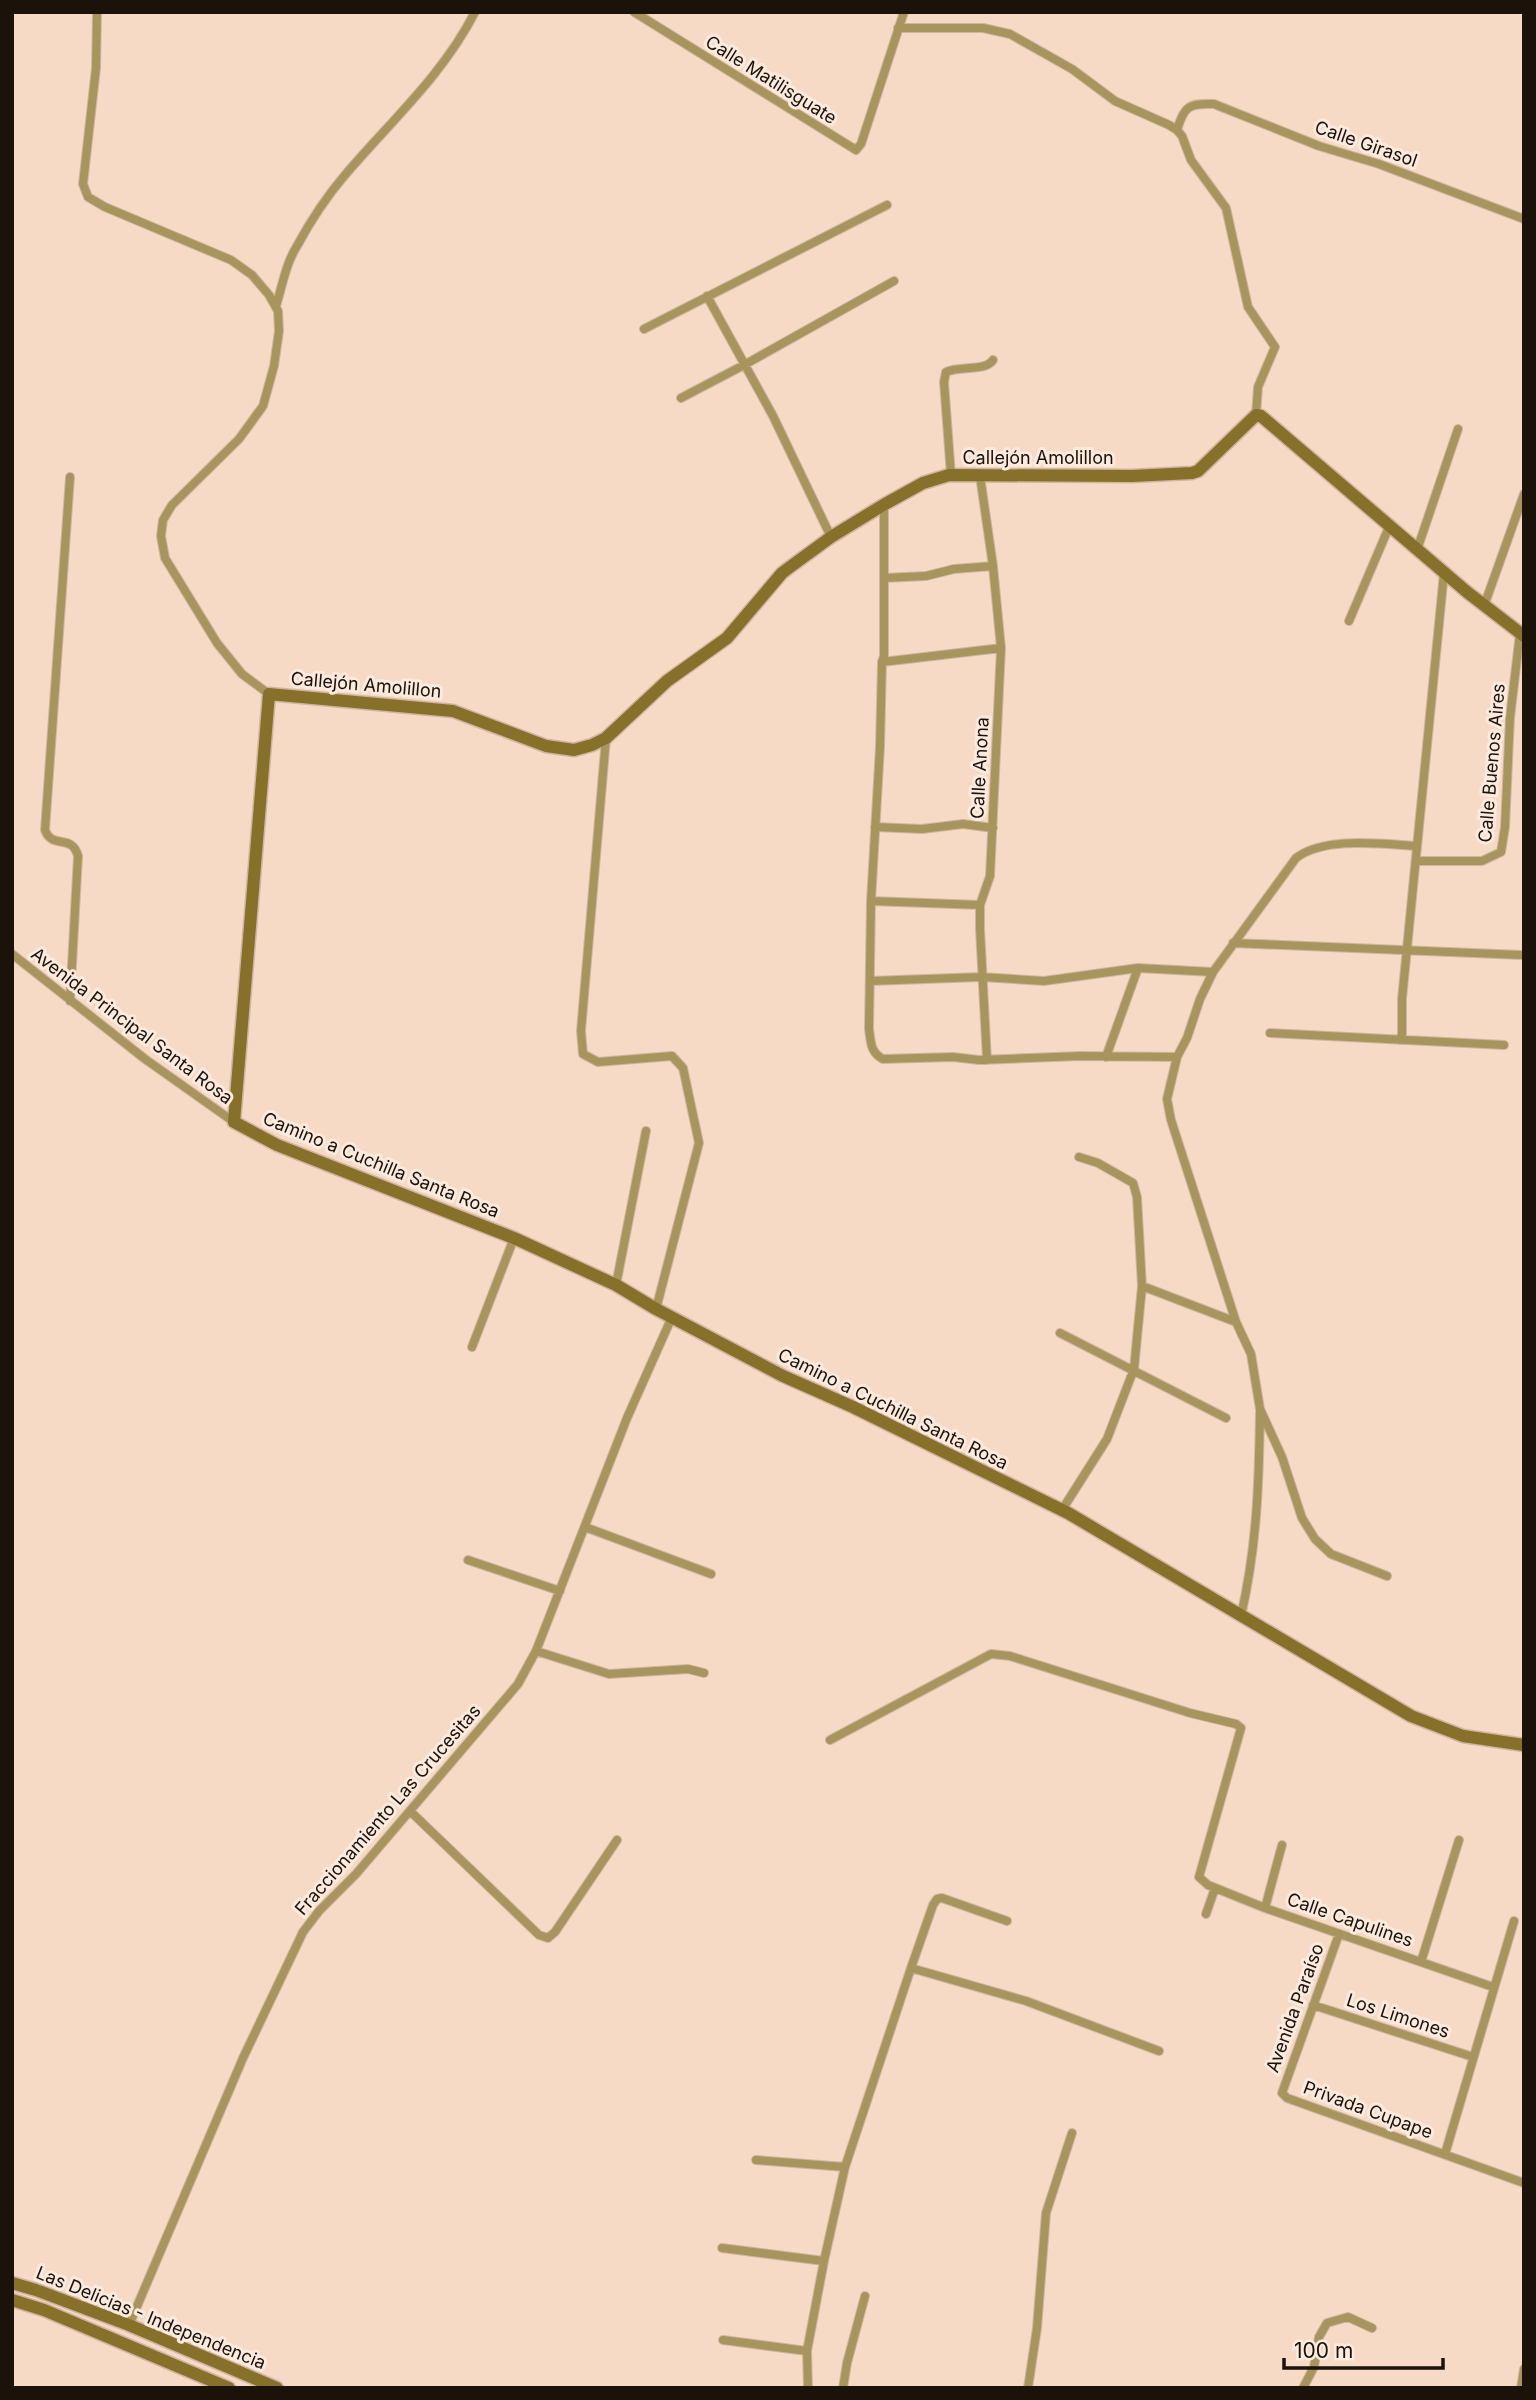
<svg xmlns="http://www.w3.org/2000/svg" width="1536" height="2400" viewBox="0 0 1536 2400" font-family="Inter,sans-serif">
<rect width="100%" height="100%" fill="#f7dac5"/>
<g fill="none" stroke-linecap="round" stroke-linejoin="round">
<g stroke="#cfb6a3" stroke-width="10">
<path id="street" d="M97,12L96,68L83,184L88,197L105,207L231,260L252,275L269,295L278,311L279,331L274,366L263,406L239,439L172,505L163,520L161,536L165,558L217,643L242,674L269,694
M634,12L856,150L861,144L904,12
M898,28H983L1010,34L1072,69L1115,101L1169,125L1177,130L1182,136L1191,160L1226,208L1248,307L1275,347L1258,387L1256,415
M1177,130C1184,106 1189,103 1214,104L1319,146L1379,164L1524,219
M707,296L773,416L831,537
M276,306C282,287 286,263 297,246C310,222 327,196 345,175C390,122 443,75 475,12
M644,329L887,205
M681,398L744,365L894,281
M951,475L944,382L946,372C960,365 985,372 993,360
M980,476L993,566L1001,648L990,876L980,905V929L987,1060
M70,477L45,830C52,850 72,833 78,856L70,1001
M884,505V656L882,662L880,747L871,901L869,1029C871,1042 870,1052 883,1059L953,1057L979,1060L1080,1056L1177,1057
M1417,550L1458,429
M884,578L926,576L954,569L993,566
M1484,606L1524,494
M1349,621L1389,527
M882,662L1001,648
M606,738L581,1031L583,1054L598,1062L672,1056L683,1068L699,1143L656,1309
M875,827L922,829L963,824L993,828
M1416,861H1482L1501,852L1505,827L1510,718L1520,633
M871,901L980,905
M1233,943L1521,955
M12,954L145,1059L234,1122
M870,981L981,977L1044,981L1138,968L1213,972
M1270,1033L1504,1045
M1400,1040L1402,1034V999L1444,573
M1106,1057L1138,968
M616,1285L646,1131
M1142,1286L1236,1322
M1060,1333L1226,1418
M472,1347L514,1238
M1062,1510L1107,1439L1134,1369L1142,1286L1137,1197L1133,1183L1098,1163L1079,1157
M585,1527L711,1574
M468,1560L560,1591
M1387,1576L1331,1554L1315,1539L1302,1518L1282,1457L1260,1409L1251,1354L1236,1322L1171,1120L1167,1099L1177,1057L1187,1038L1200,999L1213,972L1296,858C1325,836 1382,844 1417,846
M1241,1616C1257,1546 1259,1483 1260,1412
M536,1651L609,1674L688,1669L704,1673
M830,1740L991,1654L1010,1656L1190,1713L1236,1724L1241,1728L1199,1877L1208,1885L1265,1908L1493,1987
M410,1811L539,1935L548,1938L555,1932L617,1840
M1265,1908L1282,1845
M1206,1914L1215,1888
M1339,1934L1282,2093L1287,2098L1524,2183
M1421,1962L1459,1840
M911,1968L1026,2001L1159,2051
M1313,2005L1473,2057
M1445,2154L1514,1921
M756,2160L845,2167
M722,2248L824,2261
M129,2325L243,2058L303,1932L319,1911L356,1874L518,1684L536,1651L627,1418L672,1317
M723,2340L807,2351
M808,2388L807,2351L824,2261L845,2167L911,1968L933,1905L937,1899L942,1898L1007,1921
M843,2388L847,2363L865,2296
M1028,2388L1037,2328L1046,2213L1072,2133
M1303,2388L1314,2367L1319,2337L1327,2323L1348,2317L1372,2328
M1521,2388L1524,2369"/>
</g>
<g stroke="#cfb6a3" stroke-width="15">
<path id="secondary" d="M1524,636L1467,592L1261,416L1256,415L1198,471L1192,473L1132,476L949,475L923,483L885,504L831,537L790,567L782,573L727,638L667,681L606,738L592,745L574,750L546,746L453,711L269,694L234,1122L277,1145L514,1238L616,1285L656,1309L783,1376L853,1407L1068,1513L1411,1716L1463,1736L1524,1745
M12,2283L36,2290L129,2325L277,2388
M12,2300L44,2310L229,2388"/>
</g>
<use href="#street" stroke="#a8955e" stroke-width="8"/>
<use href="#secondary" stroke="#87712a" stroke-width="12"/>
</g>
<g text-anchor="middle" stroke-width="6" stroke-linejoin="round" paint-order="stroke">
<g font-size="18" fill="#1b120a" stroke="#fbeadd">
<text transform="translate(771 80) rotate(32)" y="6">Calle Matilisguate</text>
<text transform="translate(1366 144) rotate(19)" y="6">Calle Girasol</text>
<text x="1038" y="464">Callejón Amolillon</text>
<text transform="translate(366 685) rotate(5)" y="6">Callejón Amolillon</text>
<text transform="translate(1492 763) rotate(-85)" y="6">Calle Buenos Aires</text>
<text transform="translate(980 768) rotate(-87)" y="6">Calle Anona</text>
<text transform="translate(132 1026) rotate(37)" y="6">Avenida Principal Santa Rosa</text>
<text transform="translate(381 1165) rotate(22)" y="6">Camino a Cuchilla Santa Rosa</text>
<text transform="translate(893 1409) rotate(26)" y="6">Camino a Cuchilla Santa Rosa</text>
<text transform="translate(388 1810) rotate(-49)" y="6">Fraccionamiento Las Crucesitas</text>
<text transform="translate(1350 1920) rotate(19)" y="6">Calle Capulines</text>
<text transform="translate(1295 2008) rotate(-70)" y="6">Avenida Paraíso</text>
<text transform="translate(1398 2016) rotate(18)" y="6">Los Limones</text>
<text transform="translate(1368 2110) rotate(20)" y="6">Privada Cupape</text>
<text transform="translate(151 2318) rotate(22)" y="6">Las Delicias - Independencia</text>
</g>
</g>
<rect width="1536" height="2400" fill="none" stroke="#1b120a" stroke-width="28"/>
<path d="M1284 2358v10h159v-10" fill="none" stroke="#1b120a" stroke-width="3.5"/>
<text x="1294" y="2358" font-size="21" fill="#1b120a" stroke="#fbeadd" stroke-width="5" paint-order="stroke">100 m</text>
</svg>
